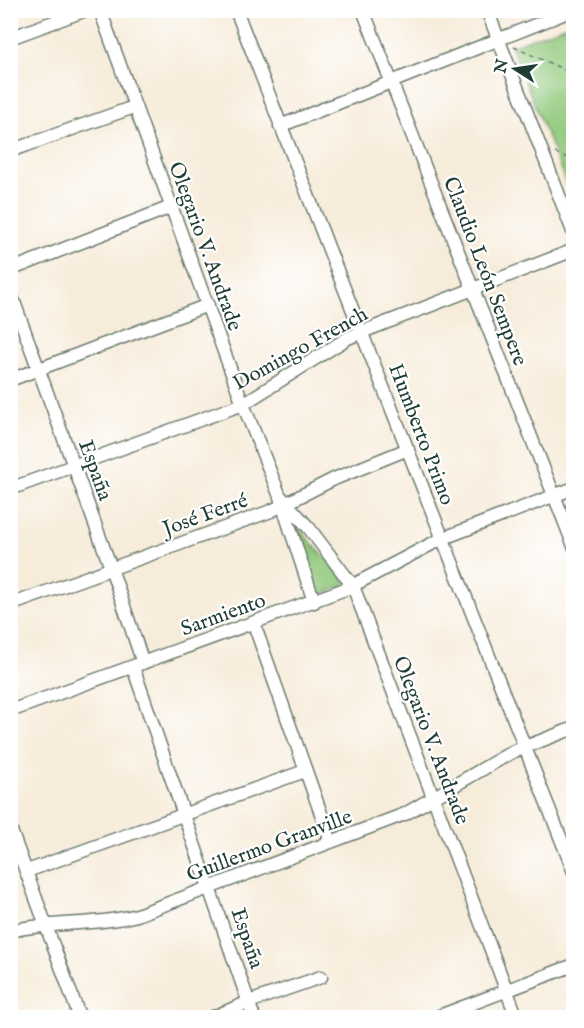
<svg xmlns="http://www.w3.org/2000/svg" width="584" height="1028" viewBox="0 0 584 1028" font-family="'IM FELL English',serif">
<rect width="100%" height="100%" fill="#fff"/>
<filter id="ink" filterUnits="userSpaceOnUse"><feTurbulence type="fractalNoise" baseFrequency=".0167" numOctaves="2"/><feDisplacementMap in="SourceGraphic" scale="12" xChannelSelector="R" yChannelSelector="G"/><feConvolveMatrix kernelMatrix="1 2 1 2 8 2 1 2 1" color-interpolation-filters="sRGB"/></filter>
<filter id="wash" filterUnits="userSpaceOnUse"><feTurbulence type="fractalNoise" baseFrequency=".008" numOctaves="4" result="noise"/><feDisplacementMap in="SourceGraphic" scale="24" xChannelSelector="R" yChannelSelector="G"/><feGaussianBlur stdDeviation="1.35" result="paint"/><feColorMatrix in="noise" values="0 0 0 0 0 0 0 0 0 0 0 0 0 0 0 0 0 1.4 0 .05"/><feComposite in="paint" operator="in"/></filter>
<g filter="url(#wash)">
<rect width="100%" height="100%" fill="#f7ecda"/>
<path fill="#92c97b" stroke="#588358" stroke-width="1.5" d="M573,23H574L573,200L511,46Z
M291,520L345,580L344,586L317,596Z"/>
</g>
<g filter="url(#ink)">
<g fill="none" stroke-linecap="round" stroke-linejoin="round">
<g stroke="#6b7a6e" stroke-width="15">
<path id="minor" d="M100,10L243,404L279,494L314,602
M236,10C347,298 461,585 574,872
M363,10L574,546
M487,10L574,234
M10,38L86,10
M280,126L573,10
M10,151L134,107
M10,270L171,207
M10,291L111,568L143,663
M10,380L208,305
M10,489L243,404L348,338L362,332L574,250
M280,496L309,528L353,586L517,1018
M10,605L271,511L334,479L408,449
M254,624L331,842
M133,667L254,1018
M10,711L348,588L441,539L574,488
M10,828L80,1018
M27,871L305,771
M10,931C52,921 95,926 137,915L405,814L512,752L574,728
M211,1018L249,1002L321,977
M434,1018L574,965"/>
</g>
<path stroke="#6b7a6e" stroke-width="1.5" stroke-dasharray="4.5 4.5" stroke-linecap="butt" d="M514,47L574,74
M555,153L574,160"/>
<use href="#minor" stroke="#fff" stroke-width="12"/>
</g>
</g>
<g text-anchor="middle" stroke-width="4.5" stroke-linejoin="round" paint-order="stroke">
<g font-size="21" fill="#1f3d34" stroke="#fff">
<text transform="translate(206 246) rotate(70)" y="7">Olegario V. Andrade</text>
<text transform="translate(486 271) rotate(69)" y="7">Claudio León Sempere</text>
<text transform="translate(300 348) rotate(-29)" y="7">Domingo French</text>
<text transform="translate(422 434) rotate(69)" y="7">Humberto Primo</text>
<text transform="translate(96 470) rotate(70)" y="7">España</text>
<text transform="translate(205 514) rotate(-20)" y="7">José Ferré</text>
<text transform="translate(223 614) rotate(-20)" y="7">Sarmiento</text>
<text transform="translate(432 740) rotate(69)" y="7">Olegario V. Andrade</text>
<text transform="translate(269 845) rotate(-20)" y="7">Guillermo Granville</text>
<text transform="translate(248 938) rotate(71)" y="7">España</text>
</g>
</g>
<rect width="584" height="1028" fill="none" stroke="#fff" stroke-width="36"/>
<g transform="translate(515 69) rotate(282)" stroke="#ffffff" stroke-width="4.5" paint-order="stroke">
<path d="M0-4.5L10 22L0 15L-10 22Z" fill="#1f3d34"/>
<text y="-9" font-size="16" font-weight="bold" text-anchor="middle" fill="#1f3d34">N</text>
</g>
</svg>
